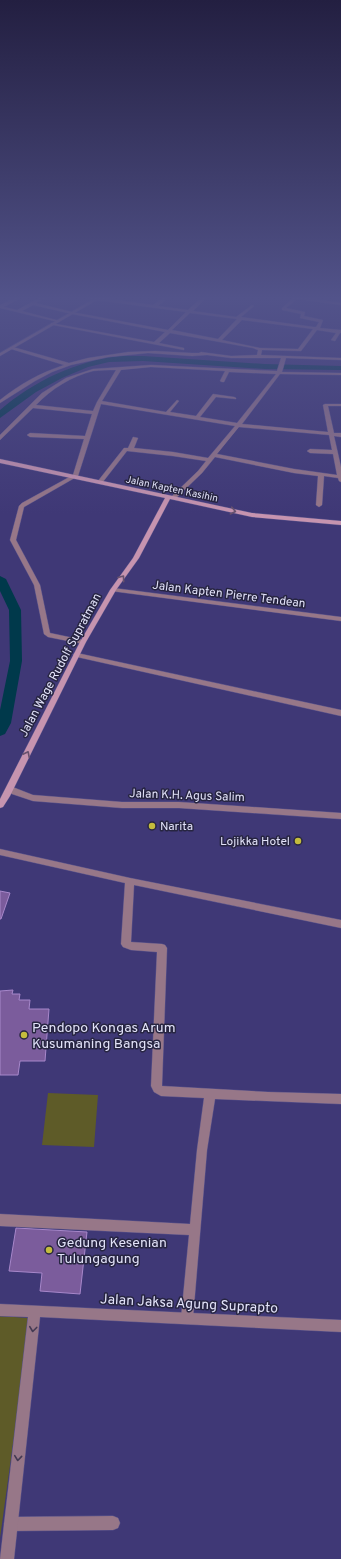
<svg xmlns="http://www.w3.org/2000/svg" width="341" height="1559" viewBox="0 0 341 1559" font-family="Overpass,sans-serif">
<rect width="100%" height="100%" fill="#3f3876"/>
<path fill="#5e5b28" d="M48,1093L98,1095L94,1147L42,1145Z
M0,1316L28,1318L20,1393L0,1538Z"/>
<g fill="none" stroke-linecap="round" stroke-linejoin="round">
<path fill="#00394b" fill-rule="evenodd" d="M120,356H143L265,364L341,366V370L265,369L143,361L109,362L88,367L62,378L36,392L0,418V410C34,381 76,361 120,356Z
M0,576L6,579L21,610L22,661L11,723L5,734L0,736V710L10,661L9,610L0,591Z"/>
</g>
<path fill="#7b5c9c" stroke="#a787ca" d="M0,891L10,893L1,919H0Z
M13,990L12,994H20L19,1000H30L29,1009H49L45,1061H20L18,1075H0V991Z
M16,1228L87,1232L80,1294L40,1291L42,1273L9,1271Z"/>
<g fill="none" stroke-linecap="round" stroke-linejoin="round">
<g stroke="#59538b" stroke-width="1">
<path id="minor" d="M43,296H48L36,303L72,312L168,330L186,312L96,300L81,296H89L153,305L165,296H170L158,306L188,310L203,296H208L193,311L236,317L252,305L254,306L253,307L241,317L314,327H316L319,322L300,318L301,314L282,310V308L293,298L285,296H297L341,303V305L297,299L286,308L305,312L304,316L323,320L320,328L341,330V333H340L335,341L331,340L336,333L317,330L301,351L262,350L261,355L341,358V360L286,358L282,372L341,373V375L280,374L242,424L328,432L323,405L325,404H341V406H328L334,433H341V437L334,436L341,467V482L339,481L338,478L324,476L322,505L319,507L316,505L318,476L294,473L215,457L202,473L175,499H171V497L198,471L206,461L173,456L127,451L102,483H98V481L124,448H128L133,437L138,438L134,448L173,452L208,458L235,426L101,404L78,476L24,507L16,540L40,585L50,633L83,640L86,642L83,644L48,637L44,634L34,585L10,540L19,506L22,503L73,475L84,439L30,437L27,435L30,433L85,436L92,414L33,408L0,440V435L42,393L66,378L93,369L151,365L277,371L281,358H231L207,355L192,356L148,353L108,357L71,365L52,372L35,381L0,403V400C20,384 40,373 64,365L11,349V348L13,347L69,363L88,358L128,352L155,351L192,353H199L201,352L231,356L257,355L258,350L253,348L170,333L159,343L184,348V350L53,325H51V323L154,342L165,332L72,314L33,305L22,311L60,321L58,322L0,308V305L17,297L20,298L4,307L17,310ZM190,313L237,319L218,339L172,330ZM242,320L313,329L298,349L260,348L222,340ZM151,367L225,371L220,381L222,382H224L229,372L276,374L237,423L200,417L216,397L236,399V398L234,397L213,394L196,416L170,412L179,401L177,400L166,412L102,401L121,370ZM116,370L97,402L93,411L36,405C51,389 72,376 93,371C100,370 108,370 116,370ZM239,427L329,435L332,450L310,449L307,451L310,453L333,454L337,475L294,469L217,454Z
M334,296L341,297V300Z
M75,653H77L341,710V716L77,657H75L73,655Z
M0,849L130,878L341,920V928L134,885L131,942L162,944L165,945L167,948L162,1086L268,1092L341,1094V1104L215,1099L207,1150L193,1318L191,1322L187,1324L183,1322L181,1318L189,1235L0,1226V1214L190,1224L197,1150L204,1098L161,1096L154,1092L151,1086L157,952L131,950L123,947L121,944L125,883L0,855Z
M113,1516L118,1518L120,1523L118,1528L113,1530L11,1531L6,1529L4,1524L6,1519L11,1517Z"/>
</g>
<g stroke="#59538b" stroke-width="1">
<path id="tertiary" d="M99,296H104L0,356V353Z
M113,588L341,617V621L111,591V589Z
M10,786L33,795L122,802H179L341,813V819L179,808H122L33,801L12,794L6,789Z
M0,1304L341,1320V1332L40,1317L14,1559H0L28,1317L0,1316Z"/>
</g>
<g stroke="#59538b" stroke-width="1">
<path id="secondary" d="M0,459L252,513L341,521V525L252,517L170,499L139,558L116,590L86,642L10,796L3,807L0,808V799L80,642L110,590L133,558L165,498L0,463Z"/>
</g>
<use href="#minor" fill="#977788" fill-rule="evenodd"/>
<use href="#tertiary" fill="#977788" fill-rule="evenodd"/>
<use href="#secondary" fill="#c694af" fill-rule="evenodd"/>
</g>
<defs><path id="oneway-chevron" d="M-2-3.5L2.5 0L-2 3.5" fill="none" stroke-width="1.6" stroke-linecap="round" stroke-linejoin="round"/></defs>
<g stroke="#67516d">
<use href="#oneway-chevron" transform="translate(233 511) rotate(12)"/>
<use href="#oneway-chevron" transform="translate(122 578) rotate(-54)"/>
<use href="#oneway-chevron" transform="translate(27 754) rotate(-63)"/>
</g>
<g stroke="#433a53">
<use href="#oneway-chevron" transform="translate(33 1329) rotate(97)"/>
<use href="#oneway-chevron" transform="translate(18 1458) rotate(96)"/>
</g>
<linearGradient id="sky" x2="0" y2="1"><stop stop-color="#231f41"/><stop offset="0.58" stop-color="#52538a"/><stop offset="1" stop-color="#52538a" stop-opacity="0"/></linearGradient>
<rect width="341" height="514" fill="url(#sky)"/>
<g fill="#c4bc3d" stroke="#272541" stroke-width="1.5">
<circle cx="152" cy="826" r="4"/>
<circle cx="298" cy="841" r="4"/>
<circle cx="24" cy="1035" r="4"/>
<circle cx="49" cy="1250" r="4"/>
</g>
<g text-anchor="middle" stroke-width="3" stroke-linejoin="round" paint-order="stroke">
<g font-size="10" fill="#e2e2f9" stroke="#272541">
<text transform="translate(172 488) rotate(12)" y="4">Jalan Kapten Kasihin</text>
</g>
<g font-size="12" fill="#e2e2f9" stroke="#272541">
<text transform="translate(229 594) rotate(7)" y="4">Jalan Kapten Pierre Tendean</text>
<text transform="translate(60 665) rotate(-62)" y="4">Jalan Wage Rudolf Supratman</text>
<text transform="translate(187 795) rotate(2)" y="4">Jalan K.H. Agus Salim</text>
</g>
<g font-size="12" fill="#e2e2f9" stroke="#272541" text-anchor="start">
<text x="160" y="830">Narita</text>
<text x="290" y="845" text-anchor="end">Lojikka Hotel</text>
</g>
<g font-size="14" fill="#e2e2f9" stroke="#272541" text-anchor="start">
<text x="32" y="1032">Pendopo Kongas Arum<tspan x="32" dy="16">Kusumaning Bangsa</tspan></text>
<text x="57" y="1247">Gedung Kesenian<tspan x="57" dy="16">Tulungagung</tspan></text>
</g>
<g font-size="14" fill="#e2e2f9" stroke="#272541">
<text transform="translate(189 1303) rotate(3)" y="5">Jalan Jaksa Agung Suprapto</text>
</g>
</g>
</svg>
